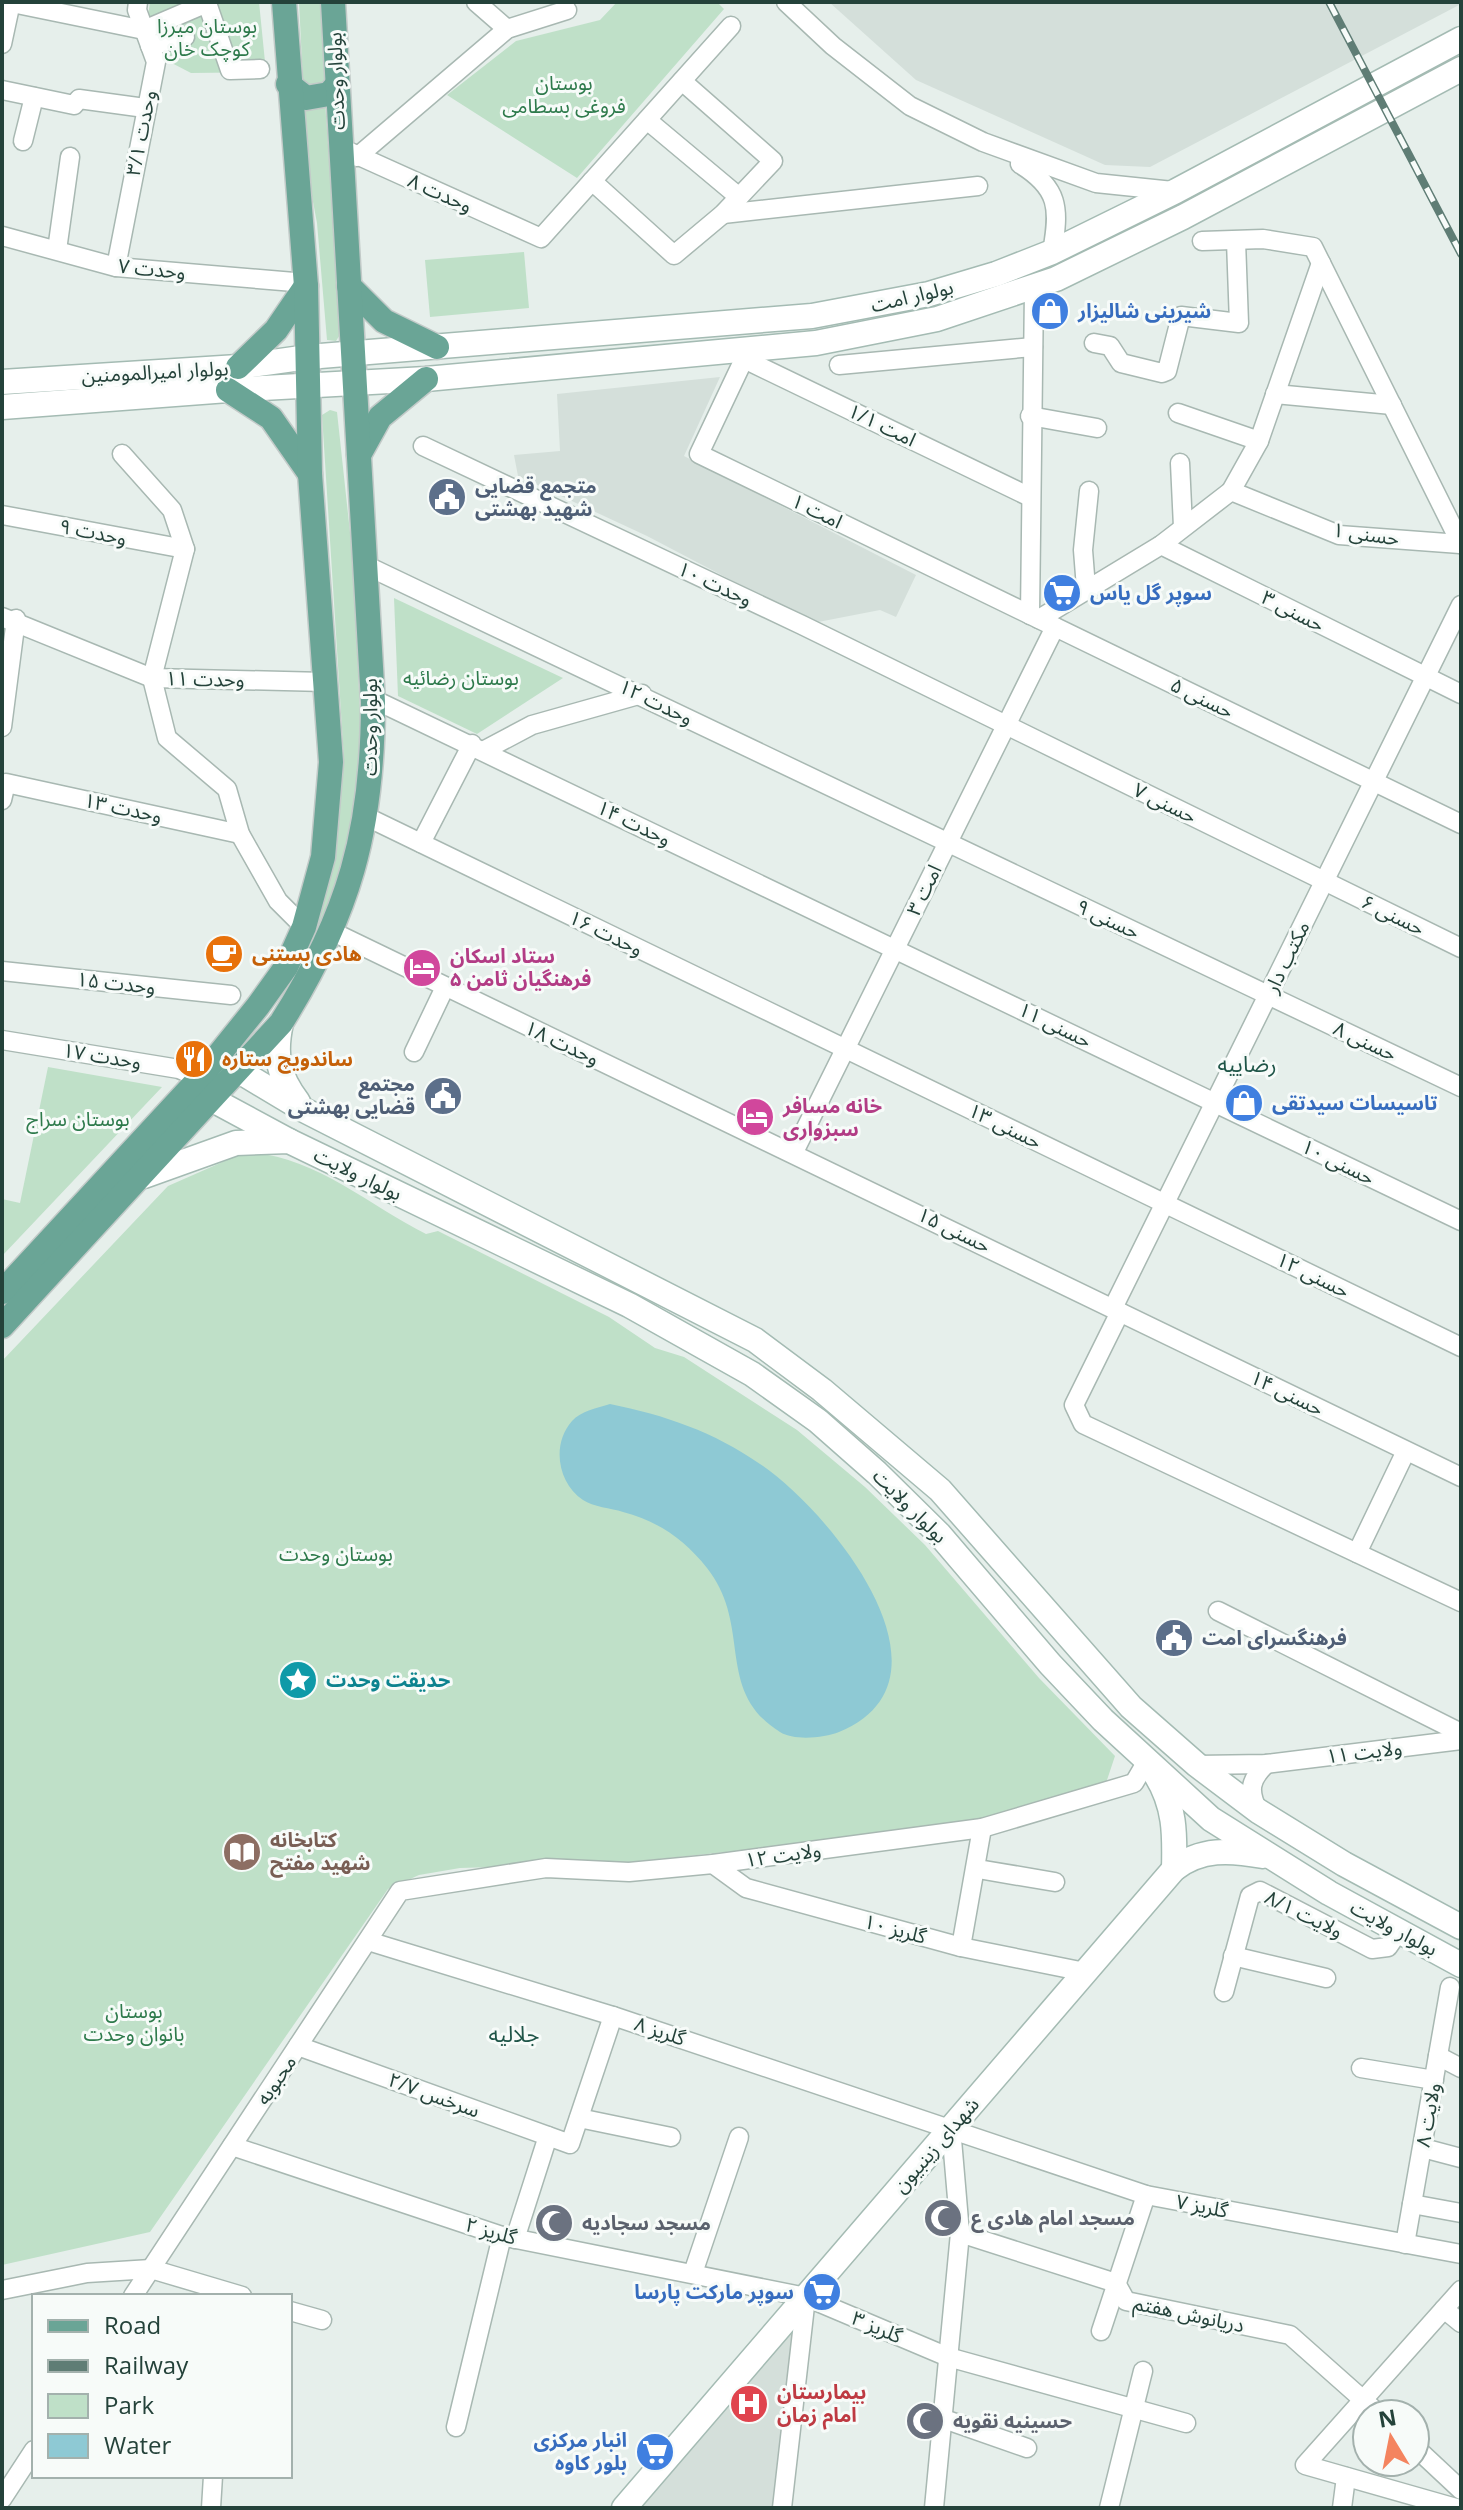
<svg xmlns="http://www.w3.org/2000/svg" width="1463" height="2510" viewBox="0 0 1463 2510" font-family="'Open Sans','Noto Sans Arabic',sans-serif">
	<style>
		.built { fill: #d4dfda }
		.green { fill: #bfe0c8 }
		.water { fill: #8ec9d4 }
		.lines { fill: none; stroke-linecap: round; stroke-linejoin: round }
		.street-casing { stroke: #a8b8b2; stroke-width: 21 }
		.secondary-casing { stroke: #a4bbb3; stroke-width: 27 }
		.primary-casing { stroke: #c2cac8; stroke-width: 27 }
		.street { stroke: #fff; stroke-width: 18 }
		.secondary { stroke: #fff; stroke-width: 24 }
		.primary { stroke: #6aa596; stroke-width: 24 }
		.rail-casing { stroke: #5f7d75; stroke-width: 8 }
		.rail { stroke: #f7fbf9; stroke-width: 5; stroke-dasharray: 15; stroke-linecap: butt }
		.labels { text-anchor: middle; stroke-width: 6; stroke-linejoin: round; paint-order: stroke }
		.park-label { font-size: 20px; fill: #2d7a4b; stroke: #f7fbf9 }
		.street-label { font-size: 20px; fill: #24423a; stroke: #f7fbf9 }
		.shop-label { font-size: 20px; font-weight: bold; fill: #366cbe; stroke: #f7fbf9; text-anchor: start }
		.service-label { font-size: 20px; font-weight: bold; fill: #4e5e75; stroke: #f7fbf9; text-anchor: start }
		.food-label { font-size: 20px; font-weight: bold; fill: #c56008; stroke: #f7fbf9; text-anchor: start }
		.hotel-label { font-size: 20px; font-weight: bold; fill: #b23c85; stroke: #f7fbf9; text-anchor: start }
		.culture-label { font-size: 20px; font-weight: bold; fill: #0d838f; stroke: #f7fbf9; text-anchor: start }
		.education-label { font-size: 20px; font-weight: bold; fill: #785e54; stroke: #f7fbf9; text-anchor: start }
		.worship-label { font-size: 20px; font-weight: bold; fill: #5b616d; stroke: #f7fbf9; text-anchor: start }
		.health-label { font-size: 20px; font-weight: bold; fill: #be3a42; stroke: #f7fbf9; text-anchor: start }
		.neighbourhood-label { font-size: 22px; fill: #1f5548; stroke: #f7fbf9 }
	</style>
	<rect width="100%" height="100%" fill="#e6efeb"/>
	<g class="built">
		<polygon points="829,2 1461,2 1461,4 1150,167 1105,165 916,80"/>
		<polygon points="720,377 684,456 916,575 896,617 880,610 813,623 647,536 518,476 514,455 560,451 557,394"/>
		<polygon points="799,2299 778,2508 621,2508"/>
	</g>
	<g class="green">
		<polygon points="150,2 259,2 266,72 191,73 164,59 148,16"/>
		<polygon points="299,2 322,2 326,82 313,90 303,82"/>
		<polygon points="617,2 717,2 724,9 577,178 447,95 516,41 600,20"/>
		<polygon points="325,102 341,333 336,341 327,340 317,223 305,159 302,104"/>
		<polygon points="524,252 529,308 430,317 425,260"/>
		<polygon points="330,410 337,412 353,560 362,759 346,863 313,942 309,938 335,860 344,759 322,415"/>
		<polygon points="394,598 563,678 477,734 398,696"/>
		<polygon points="48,1067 162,1087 2,1256 2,1199 20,1203"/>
		<path d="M 243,1153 C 310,1152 368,1205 426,1234 L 438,1231 L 609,1317 L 655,1348 L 684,1357 L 797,1430 L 865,1487 L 925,1545 L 1039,1678 L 1115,1756 L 1105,1786 L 944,1829 L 620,1863 L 460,1868 L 419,1875 L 388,1889 L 150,2232 L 2,2265 L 2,1361 L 168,1186 Z"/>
	</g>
	<path class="water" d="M 610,1404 C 665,1415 714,1432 760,1464 C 828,1509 968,1679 839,1732 C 824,1738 794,1741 780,1732 C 714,1691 753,1626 707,1568 C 685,1540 658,1521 623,1512 C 611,1508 593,1507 583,1500 C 558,1483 551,1445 572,1421 C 581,1411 597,1408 610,1404 Z"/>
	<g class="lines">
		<g class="street-casing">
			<g id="street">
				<polyline points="476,2 507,29"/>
				<polyline points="786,2 833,46 910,106 983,142 1096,183 1173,191"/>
				<polyline points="12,3 144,30 207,3 230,70 260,69"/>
				<polyline points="2,44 11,2"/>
				<polyline points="150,46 185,37"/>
				<polyline points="2,90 74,105 79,99 145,108"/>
				<polyline points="647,120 739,197"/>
				<polyline points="23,141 34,97"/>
				<polyline points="339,147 541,238 731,26"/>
				<polyline points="357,157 507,29 567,10"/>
				<path d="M 1020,164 C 1059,188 1060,208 1052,252"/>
				<polyline points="592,181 674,255 723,214 773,161 682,81"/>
				<polyline points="723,214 978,186"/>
				<polyline points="2,236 116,267 306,283"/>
				<polyline points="1202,241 1263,239 1313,247 1461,544"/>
				<polyline points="57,250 70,157"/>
				<polyline points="116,267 156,62 137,10 138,2"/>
				<polyline points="1094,343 1110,346 1121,363 1162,373 1167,371 1181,316 1239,323 1236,241"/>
				<polyline points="742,349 744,359 1030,497"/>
				<polyline points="744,359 699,454 1461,824"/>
				<polyline points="839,365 1033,347"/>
				<polyline points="1275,394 1392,405"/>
				<polyline points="1178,413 1259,441"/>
				<polyline points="1030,416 1097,428"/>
				<polyline points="423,446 802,625 1461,948"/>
				<polyline points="122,454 172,510 185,549 152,678 167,738 227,789 240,834 278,901 304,927"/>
				<polyline points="1180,463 1183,527"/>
				<polyline points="1231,491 1339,535 1460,544"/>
				<polyline points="2,515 185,549"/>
				<polyline points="1161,545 1461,694"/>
				<polyline points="363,564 1461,1087"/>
				<polyline points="1086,588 1083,550 1089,491"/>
				<polyline points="1030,615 1034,289"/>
				<polyline points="2,617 152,678 325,682"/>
				<polyline points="1039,619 1161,545 1231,491 1259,441 1321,263"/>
				<polyline points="373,699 1461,1221"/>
				<polyline points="2,727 16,619"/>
				<polyline points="483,751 532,725 642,694"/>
				<polyline points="2,800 6,783 240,834"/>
				<polyline points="367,817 1461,1347"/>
				<polyline points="421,843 472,744"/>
				<polyline points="331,931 1461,1477"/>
				<polyline points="2,971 231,995"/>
				<polyline points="2,1040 179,1069 200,1078"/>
				<polyline points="414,1052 445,987"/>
				<polyline points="794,1152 1055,627"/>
				<polyline points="1113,1308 1461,605"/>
				<polyline points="1120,1312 1074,1405 1083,1424 1461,1602"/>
				<polyline points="1357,1553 1406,1451"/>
				<polyline points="1218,1611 1461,1733"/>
				<polyline points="1197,1765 1266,1764 1461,1740"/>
				<path d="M 1258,1811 C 1248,1790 1250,1780 1266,1764"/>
				<polyline points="713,1864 746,1888 961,1947 1085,1972"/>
				<polyline points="978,1869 1055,1882"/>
				<polyline points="368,1941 613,2016 1146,2195 1461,2254"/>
				<polyline points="961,1947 982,1828"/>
				<polyline points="1233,1956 1326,1978"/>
				<polyline points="1224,1992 1250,1896 1260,1891 1372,1949 1388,1947 1399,1931"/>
				<polyline points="298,2046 570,2144 613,2016"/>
				<polyline points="1438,2056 1461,2068"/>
				<polyline points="1361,2068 1434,2080"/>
				<polyline points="579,2118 671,2137"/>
				<polyline points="232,2146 502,2236 806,2297 948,2357 1186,2423"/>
				<polyline points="1423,2148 1461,2158"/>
				<polyline points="1412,2204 1461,2213"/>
				<polyline points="960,2233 1116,2283 1126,2301 1290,2335 1379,2414"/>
				<polyline points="515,2239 548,2136"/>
				<polyline points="1405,2244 1450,1987"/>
				<polyline points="693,2273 739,2137"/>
				<polyline points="2,2290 87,2273 151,2269 242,2296"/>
				<polyline points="133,2296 400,1891 546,1868 629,1872 713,1864 982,1828 1134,1783 1147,1761"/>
				<polyline points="1444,2309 1461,2323"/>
				<polyline points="290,2311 322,2320"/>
				<polyline points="1101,2331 1146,2195"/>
				<polyline points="944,2419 1027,2448"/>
				<polyline points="456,2427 502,2236"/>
				<polyline points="1415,2447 1461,2490"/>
				<polyline points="2,2499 34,2450"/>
				<polyline points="211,2508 213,2476"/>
				<polyline points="782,2508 806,2297"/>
				<polyline points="934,2508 960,2233 951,2128"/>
				<polyline points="1109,2508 1143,2371"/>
				<polyline points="1342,2508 1346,2477"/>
				<polyline points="1456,2508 1305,2465 1461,2290"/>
			</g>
		</g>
		<g class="secondary-casing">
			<g id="secondary">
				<polyline points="2,382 238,367 308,357 812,316 929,294 996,274 1052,252 1176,191 1461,39"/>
				<polyline points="2,407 228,390 426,379 816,343 937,319 1056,279 1183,217 1461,69"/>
				<path d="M 281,1023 C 274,1055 278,1076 298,1102"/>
				<polyline points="289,1141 213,1100 200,1078 239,1071 304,1110 755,1340 822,1390 940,1490 1131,1707 1197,1765 1258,1811 1344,1864 1461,1927"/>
				<polyline points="144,1176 236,1143 289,1141 629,1305 752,1374 818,1421 877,1473 939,1534 1050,1664 1103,1720 1211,1819 1329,1893 1461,1965"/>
				<path d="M 1156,1775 C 1175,1806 1175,1833 1174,1869"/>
				<path d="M 624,2508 L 1174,1869 C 1201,1848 1230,1850 1263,1856"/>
			</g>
		</g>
		<g class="primary-casing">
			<g id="primary">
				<polyline points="288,84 306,98 329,94 337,85"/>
				<polyline points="349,286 384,321 437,347"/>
				<polyline points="238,367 276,330 306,286"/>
				<polyline points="228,390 271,418 310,474"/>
				<polyline points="359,455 380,417 426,379"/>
				<polyline points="2,1292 200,1078 258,1006 286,967 304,927 323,857 331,762 310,474 306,286 284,2"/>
				<path d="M 2,1326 L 281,1023 C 349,915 373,830 373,702 L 333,2"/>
			</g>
		</g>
		<use href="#street" class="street"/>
		<use href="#secondary" class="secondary"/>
		<use href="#primary" class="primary"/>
		<g class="rail-casing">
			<polyline id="rail" points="1329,2 1461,254"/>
		</g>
		<use href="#rail" class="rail"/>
	</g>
	<defs>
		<g id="shop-disc" transform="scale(2)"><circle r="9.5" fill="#3f7fe0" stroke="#f7fbf9"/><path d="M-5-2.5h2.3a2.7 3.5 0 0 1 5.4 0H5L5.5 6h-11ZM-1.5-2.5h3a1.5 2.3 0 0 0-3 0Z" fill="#fff"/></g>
		<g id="civic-disc" transform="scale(2)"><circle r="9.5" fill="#5c6f8a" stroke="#f7fbf9"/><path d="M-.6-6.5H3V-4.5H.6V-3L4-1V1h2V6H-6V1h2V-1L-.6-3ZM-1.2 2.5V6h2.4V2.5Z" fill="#fff"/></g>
		<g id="supermarket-disc" transform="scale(2)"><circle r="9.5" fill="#3f7fe0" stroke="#f7fbf9"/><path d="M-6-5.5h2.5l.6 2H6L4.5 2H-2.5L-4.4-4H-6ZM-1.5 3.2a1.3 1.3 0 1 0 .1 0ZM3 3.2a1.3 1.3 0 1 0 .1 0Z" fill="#fff"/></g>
		<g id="cafe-disc" transform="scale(2)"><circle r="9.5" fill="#e8710a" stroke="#f7fbf9"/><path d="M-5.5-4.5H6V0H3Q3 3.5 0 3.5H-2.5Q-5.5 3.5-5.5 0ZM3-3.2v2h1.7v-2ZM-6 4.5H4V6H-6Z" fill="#fff"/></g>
		<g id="hotel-disc" transform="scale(2)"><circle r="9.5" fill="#d1479c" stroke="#f7fbf9"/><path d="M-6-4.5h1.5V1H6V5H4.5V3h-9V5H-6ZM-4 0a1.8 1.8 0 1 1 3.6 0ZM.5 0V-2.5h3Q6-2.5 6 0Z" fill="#fff"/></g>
		<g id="restaurant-disc" transform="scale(2)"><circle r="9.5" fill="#e8710a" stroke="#f7fbf9"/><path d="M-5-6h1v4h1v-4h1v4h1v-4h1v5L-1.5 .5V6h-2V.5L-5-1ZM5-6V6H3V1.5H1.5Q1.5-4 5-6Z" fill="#fff"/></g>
		<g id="sight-disc" transform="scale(2)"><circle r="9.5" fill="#0f9aa8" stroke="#f7fbf9"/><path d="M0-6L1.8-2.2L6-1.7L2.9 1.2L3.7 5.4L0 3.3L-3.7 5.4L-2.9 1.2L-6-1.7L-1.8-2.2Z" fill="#fff"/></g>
		<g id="library-disc" transform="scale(2)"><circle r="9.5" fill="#8d6e63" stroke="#f7fbf9"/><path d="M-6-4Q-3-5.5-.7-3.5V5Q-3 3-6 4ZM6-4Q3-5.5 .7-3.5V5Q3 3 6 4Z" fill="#fff"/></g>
		<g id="mosque-disc" transform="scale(2)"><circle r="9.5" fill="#6b7280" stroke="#f7fbf9"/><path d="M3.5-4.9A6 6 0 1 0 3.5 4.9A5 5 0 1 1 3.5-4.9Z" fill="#fff"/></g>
		<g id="hospital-disc" transform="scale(2)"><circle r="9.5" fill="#e0444e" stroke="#f7fbf9"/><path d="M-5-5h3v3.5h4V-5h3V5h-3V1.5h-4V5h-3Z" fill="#fff"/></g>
	</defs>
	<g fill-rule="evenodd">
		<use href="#shop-disc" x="1050" y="311"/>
		<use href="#civic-disc" x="447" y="497"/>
		<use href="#supermarket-disc" x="1062" y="593"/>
		<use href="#cafe-disc" x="224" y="954"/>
		<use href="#hotel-disc" x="422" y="968"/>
		<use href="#restaurant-disc" x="194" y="1059"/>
		<use href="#civic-disc" x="443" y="1096"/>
		<use href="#shop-disc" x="1244" y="1103"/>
		<use href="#hotel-disc" x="755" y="1117"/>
		<use href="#civic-disc" x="1174" y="1638"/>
		<use href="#sight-disc" x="298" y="1680"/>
		<use href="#library-disc" x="242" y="1852"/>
		<use href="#mosque-disc" x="943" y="2218"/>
		<use href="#mosque-disc" x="554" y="2223"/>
		<use href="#supermarket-disc" x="822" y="2292"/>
		<use href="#hospital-disc" x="749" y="2404"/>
		<use href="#mosque-disc" x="925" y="2421"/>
		<use href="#supermarket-disc" x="655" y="2452"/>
	</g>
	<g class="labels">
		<g class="park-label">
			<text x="207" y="33">بوستان میرزا<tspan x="207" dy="23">کوچک خان</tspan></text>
			<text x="564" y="90">بوستان<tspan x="564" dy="23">فروغی بسطامی</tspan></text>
			<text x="461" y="685">بوستان رضائیه</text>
			<text x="78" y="1126">بوستان سراج</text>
			<text x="336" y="1561">بوستان وحدت</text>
			<text x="134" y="2018">بوستان<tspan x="134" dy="23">بانوان وحدت</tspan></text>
		</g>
		<g class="street-label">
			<text transform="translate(336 81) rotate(-92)" y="7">بولوار وحدت</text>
			<text transform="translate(141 133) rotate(-79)" y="7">وحدت ۳/۱</text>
			<text transform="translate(440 193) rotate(24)" y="7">وحدت ۸</text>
			<text transform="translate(152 269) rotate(6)" y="7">وحدت ۷</text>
			<text transform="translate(912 296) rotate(-13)" y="7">بولوار امت</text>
			<text transform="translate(155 372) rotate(-3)" y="7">بولوار امیرالمومنین</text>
			<text transform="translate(882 425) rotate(26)" y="7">امت ۱/۱</text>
			<text transform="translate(817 511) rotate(26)" y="7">امت ۱</text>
			<text transform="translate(93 532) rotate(11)" y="7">وحدت ۹</text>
			<text transform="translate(1366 534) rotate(8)" y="7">حسنی ۱</text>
			<text transform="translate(715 584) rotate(25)" y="7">وحدت ۱۰</text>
			<text transform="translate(1293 611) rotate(27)" y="7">حسنی ۳</text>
			<text transform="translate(205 679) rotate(1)" y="7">وحدت ۱۱</text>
			<text transform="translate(1202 698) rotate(26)" y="7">حسنی ۵</text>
			<text transform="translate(656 702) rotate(26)" y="7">وحدت ۱۲</text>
			<text transform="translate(370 727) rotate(-90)" y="7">بولوار وحدت</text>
			<text transform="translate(1165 803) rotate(26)" y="7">حسنی ۷</text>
			<text transform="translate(123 808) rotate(12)" y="7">وحدت ۱۳</text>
			<text transform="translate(634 823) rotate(26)" y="7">وحدت ۱۴</text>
			<text transform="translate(924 890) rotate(-64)" y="7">امت ۳</text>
			<text transform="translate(1393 915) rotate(26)" y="7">حسنی ۶</text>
			<text transform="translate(1108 919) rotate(25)" y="7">حسنی ۹</text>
			<text transform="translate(606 933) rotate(26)" y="7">وحدت ۱۶</text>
			<text transform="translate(1287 957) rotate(-64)" y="7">مکتب دار</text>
			<text transform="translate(116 983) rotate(6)" y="7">وحدت ۱۵</text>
			<text transform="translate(1055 1025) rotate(26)" y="7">حسنی ۱۱</text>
			<text transform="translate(1365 1041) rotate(25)" y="7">حسنی ۸</text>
			<text transform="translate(562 1043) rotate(25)" y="7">وحدت ۱۸</text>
			<text transform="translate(102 1056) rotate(9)" y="7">وحدت ۱۷</text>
			<text transform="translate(1005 1126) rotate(26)" y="7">حسنی ۱۳</text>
			<text transform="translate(1338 1162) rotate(26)" y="7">حسنی ۱۰</text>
			<text transform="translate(358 1174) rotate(26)" y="7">بولوار ولایت</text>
			<text transform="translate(954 1230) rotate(26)" y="7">حسنی ۱۵</text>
			<text transform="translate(1313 1275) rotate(26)" y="7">حسنی ۱۲</text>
			<text transform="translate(1287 1393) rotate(26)" y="7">حسنی ۱۴</text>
			<text transform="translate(910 1506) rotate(45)" y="7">بولوار ولایت</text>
			<text transform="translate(1364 1752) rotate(-7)" y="7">ولایت ۱۱</text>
			<text transform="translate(783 1855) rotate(-8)" y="7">ولایت ۱۲</text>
			<text transform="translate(1304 1914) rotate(26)" y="7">ولایت ۸/۱</text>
			<text transform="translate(1394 1928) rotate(28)" y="7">بولوار ولایت</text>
			<text transform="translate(895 1929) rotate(15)" y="7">گلریز ۱۰</text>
			<text transform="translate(660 2031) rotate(18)" y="7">گلریز ۸</text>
			<text transform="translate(276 2080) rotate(-56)" y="7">محبوبه</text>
			<text transform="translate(434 2095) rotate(20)" y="7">سرخس ۲/۷</text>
			<text transform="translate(1428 2115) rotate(-80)" y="7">ولایت ۸</text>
			<text transform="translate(936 2145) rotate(-49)" y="7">شهدای زینبیون</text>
			<text transform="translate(1202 2206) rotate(11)" y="7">گلریز ۷</text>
			<text transform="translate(491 2231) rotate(16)" y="7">گلریز ۲</text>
			<text transform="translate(1189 2314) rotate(12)" y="7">دریانوش هفتم</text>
			<text transform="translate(877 2327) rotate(23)" y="7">گلریز ۳</text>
		</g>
		<g class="shop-label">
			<text x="1078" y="318">شیرینی شالیزار</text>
			<text x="1090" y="600">سوپر گل یاس</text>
			<text x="1272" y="1110">تاسیسات سیدتقی</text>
			<text x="794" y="2299" text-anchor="end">سوپر مارکت پارسا</text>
			<text x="627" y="2447" text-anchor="end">انبار مرکزی<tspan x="627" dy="23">بلور کاوه</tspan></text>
		</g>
		<g class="service-label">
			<text x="475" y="493">متجمع قضایی<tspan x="475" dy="23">شهید بهشتی</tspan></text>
			<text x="415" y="1091" text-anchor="end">مجتمع<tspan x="415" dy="23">قضایی بهشتی</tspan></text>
			<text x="1202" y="1645">فرهنگسرای امت</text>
		</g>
		<g class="food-label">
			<text x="252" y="961">هادی بستنی</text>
			<text x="222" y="1066">ساندویچ ستاره</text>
		</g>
		<g class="hotel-label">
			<text x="450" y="963">ستاد اسکان<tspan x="450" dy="23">فرهنگیان ثامن ۵</tspan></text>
			<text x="783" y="1113">خانه مسافر<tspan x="783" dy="23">سبزواری</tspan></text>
		</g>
		<g class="culture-label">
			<text x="326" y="1687">حدیقت وحدت</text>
		</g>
		<g class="education-label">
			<text x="270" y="1847">کتابخانه<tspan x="270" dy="23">شهید مفتح</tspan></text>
		</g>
		<g class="worship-label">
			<text x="971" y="2225">مسجد امام هادی ع</text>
			<text x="582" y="2230">مسجد سجادیه</text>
			<text x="953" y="2428">حسینیه نقویه</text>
		</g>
		<g class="health-label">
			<text x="777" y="2399">بیمارستان<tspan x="777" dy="23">امام زمان</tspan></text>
		</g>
		<g class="neighbourhood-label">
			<text x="1247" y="1072">رضاییه</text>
			<text x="514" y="2042">جلالیه</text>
		</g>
	</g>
	<rect width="1463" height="2510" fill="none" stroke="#24423a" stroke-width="8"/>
	<rect x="32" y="2294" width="260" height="184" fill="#f7fbf9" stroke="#a3b1ad" stroke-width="2"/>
	<rect x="48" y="2320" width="40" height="12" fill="#6aa596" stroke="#a3b1ad" stroke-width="2"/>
	<text x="104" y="2334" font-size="24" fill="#24423a">Road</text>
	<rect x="48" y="2360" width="40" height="12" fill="#5f7d75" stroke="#a3b1ad" stroke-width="2"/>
	<text x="104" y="2374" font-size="24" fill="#24423a">Railway</text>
	<rect x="48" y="2394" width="40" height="24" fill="#bfe0c8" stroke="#a3b1ad" stroke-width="2"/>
	<text x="104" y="2414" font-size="24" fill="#24423a">Park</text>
	<rect x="48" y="2434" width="40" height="24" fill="#8ec9d4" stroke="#a3b1ad" stroke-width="2"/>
	<text x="104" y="2454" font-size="24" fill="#24423a">Water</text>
	<g transform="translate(1391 2438) rotate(350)"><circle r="38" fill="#f7fbf9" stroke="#a3b1ad" stroke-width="2"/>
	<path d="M0-6L14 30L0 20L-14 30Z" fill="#f4845f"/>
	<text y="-12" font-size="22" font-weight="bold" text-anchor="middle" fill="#24423a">N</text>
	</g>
</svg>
